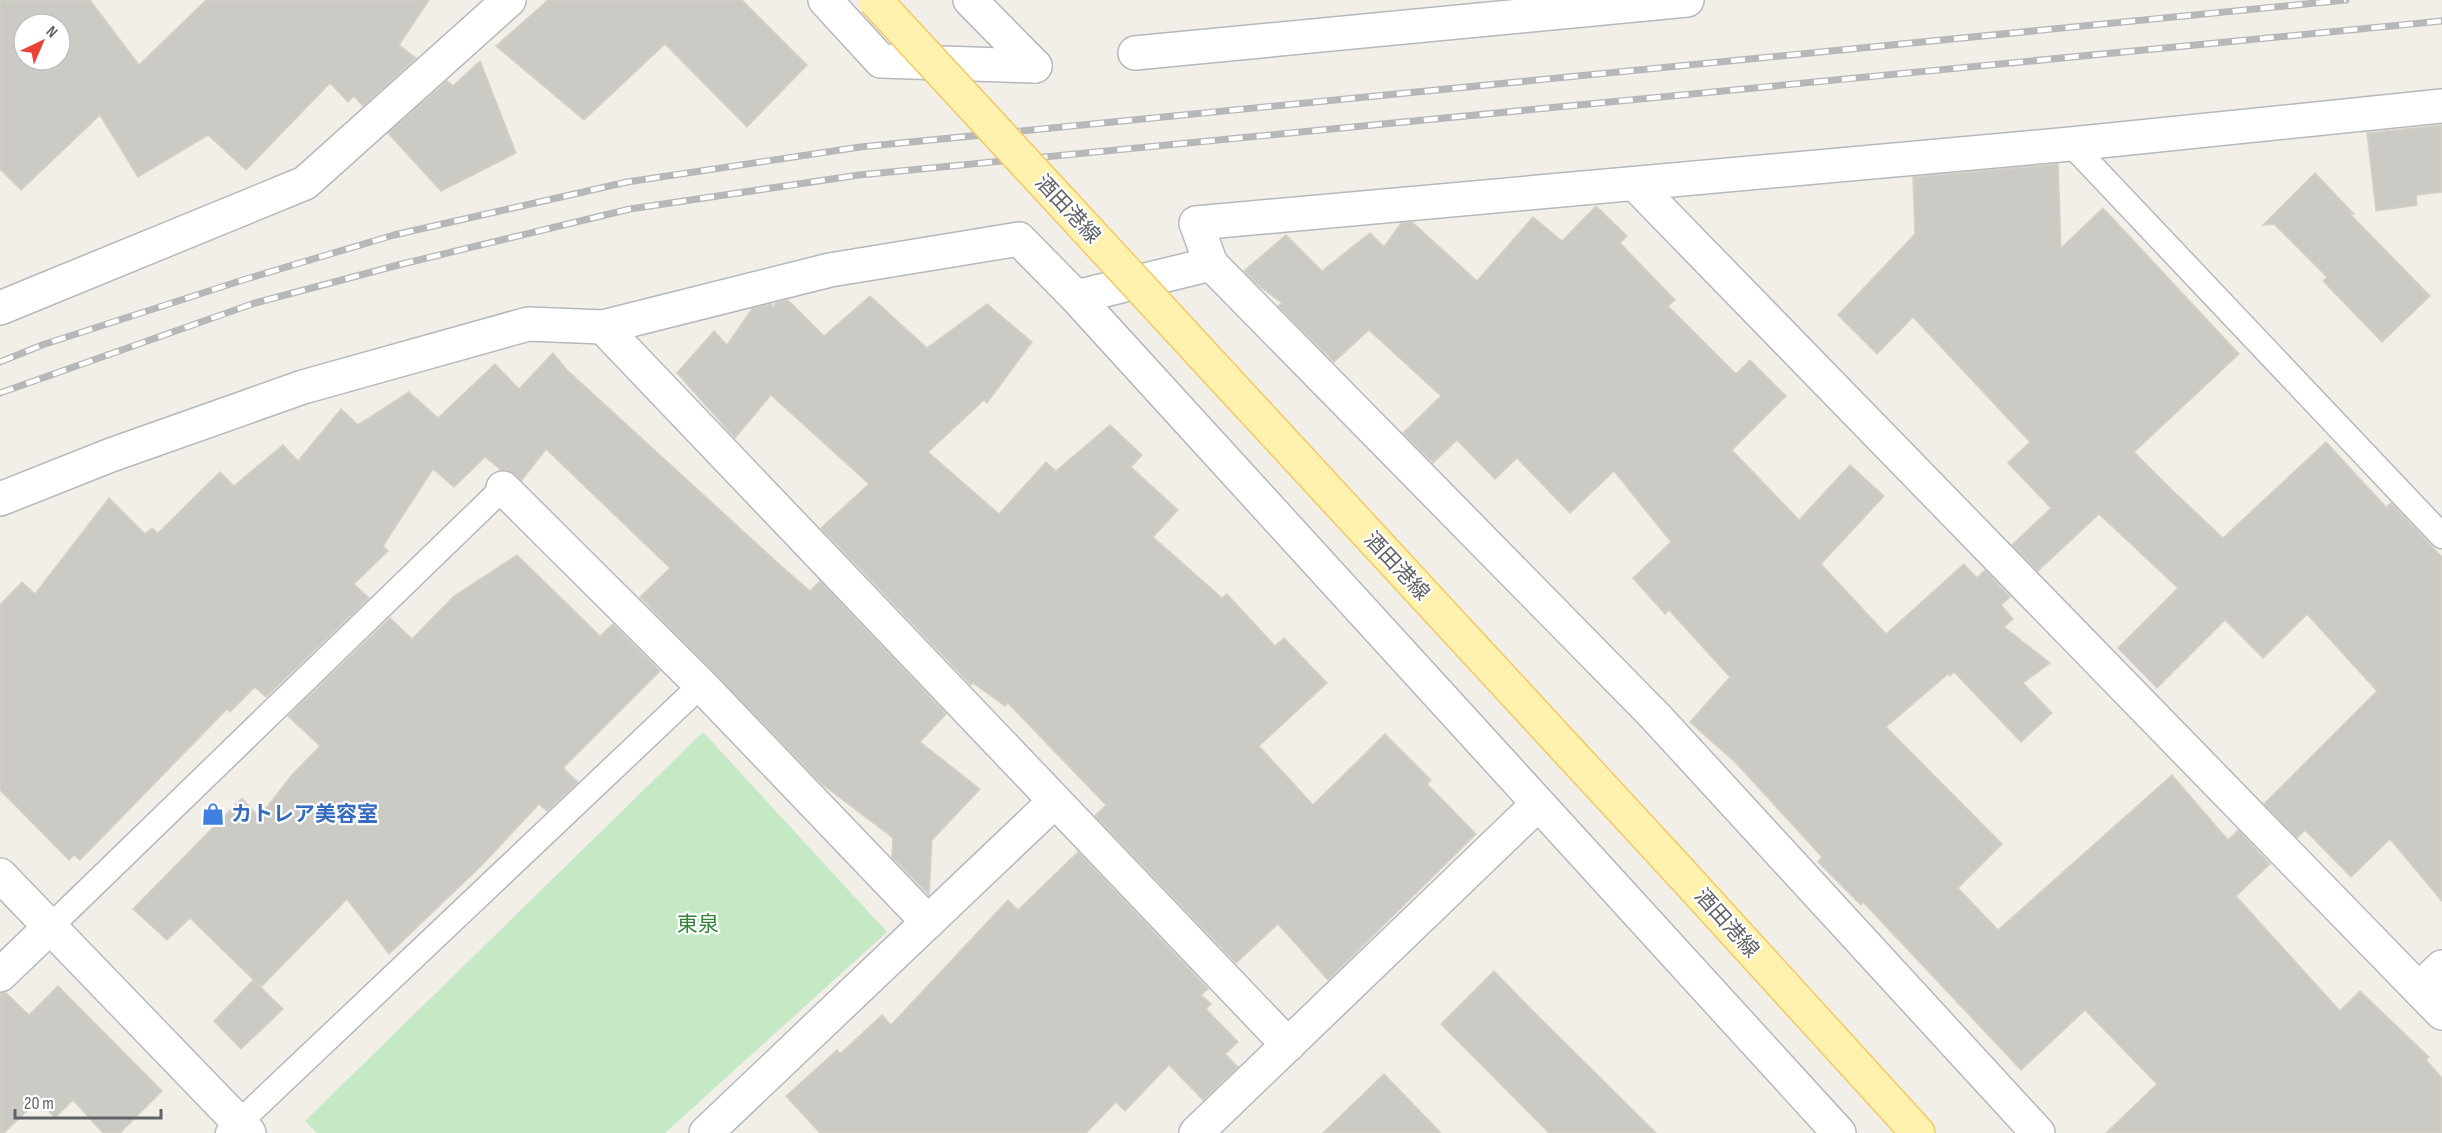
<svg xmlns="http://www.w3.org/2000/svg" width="2442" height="1133" viewBox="0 0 2442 1133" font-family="'Sofia Sans Condensed','Noto Sans JP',sans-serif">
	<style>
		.green { fill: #c5e8c5 }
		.building { fill: #cccac5; stroke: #d6d1c6; stroke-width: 1.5; fill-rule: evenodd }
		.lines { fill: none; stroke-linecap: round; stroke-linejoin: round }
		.lane-casing { stroke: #b5b8bc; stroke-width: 27 }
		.street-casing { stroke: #b5b8bc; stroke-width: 36 }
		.secondary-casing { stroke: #b6babf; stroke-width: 36 }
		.primary-casing { stroke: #f2c960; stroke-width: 36 }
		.lane { stroke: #fff; stroke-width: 24 }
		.street { stroke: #fff; stroke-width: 33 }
		.secondary { stroke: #fff; stroke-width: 33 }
		.primary { stroke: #fff2af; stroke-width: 33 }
		.rail-casing { stroke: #b6b7b8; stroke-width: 7 }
		.rail { stroke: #fff; stroke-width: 4.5; stroke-dasharray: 14; stroke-linecap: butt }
		.primary-bridge-casing { stroke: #f2c960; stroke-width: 36; stroke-linecap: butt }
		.primary-bridge { stroke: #fff2af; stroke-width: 33 }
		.labels { text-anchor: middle; stroke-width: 4.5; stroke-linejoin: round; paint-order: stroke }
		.street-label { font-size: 21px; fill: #5f6368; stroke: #fff }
		.shop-label { font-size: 21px; font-weight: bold; fill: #366cbe; stroke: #fff; text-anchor: start }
		.park-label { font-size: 21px; fill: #348238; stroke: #fff }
	</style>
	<rect width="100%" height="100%" fill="#f1efe8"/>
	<polygon class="green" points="703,732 887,932 665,1133 317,1133 305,1121"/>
	<g class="building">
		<path d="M 0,0 L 90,0 L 139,65 L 206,0 L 429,0 L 399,45 L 416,58 L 363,106 L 354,96 L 348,102 L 330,83 L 246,170 L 208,135 L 138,177 L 100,115 L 21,190 L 0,169 ZM 24,24 L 60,24 L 60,60 L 24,60 Z"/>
		<polygon points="548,0 742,0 807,65 747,127 665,44 584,120 496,46"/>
		<polygon points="480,61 516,153 441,191 388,133 447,81 453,86"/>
		<polygon points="2442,125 2442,192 2416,195 2417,205 2376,211 2367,133"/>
		<polygon points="2058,164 2061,248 2103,208 2239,354 2134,452 2173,491 2223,538 2326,442 2386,507 2391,503 2442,557 2442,901 2390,839 2351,877 2305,830 2297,838 2264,804 2377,691 2307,614 2263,658 2225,620 2157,688 2118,648 2178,588 2099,514 2038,571 2012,545 2051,508 2008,463 2030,442 1913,317 1877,354 1838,315 1915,234 1913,177"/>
		<polygon points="2315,173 2354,214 2350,214 2430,296 2382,342 2323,281 2327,277 2274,224 2263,225"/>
		<polygon points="1596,206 1627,236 1620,243 1675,300 1668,306 1736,374 1750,360 1786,396 1732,450 1799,520 1850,465 1884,496 1821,564 1886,634 1964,564 1977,578 1985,570 2010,597 2001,605 2013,619 2004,627 2050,663 2023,683 2052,713 2021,742 1954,672 1950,676 1948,674 1886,727 2002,844 1958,888 1998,930 2172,775 2228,840 2238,830 2270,864 2236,896 2340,1011 2360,991 2429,1057 2426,1060 2442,1078 2442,1133 2106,1133 2157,1084 2085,1010 2021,1070 1863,902 1861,905 1818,862 1822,857 1736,763 1690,722 1730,677 1669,610 1665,614 1633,578 1671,542 1614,471 1570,513 1517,458 1495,479 1457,440 1433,463 1403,433 1441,396 1369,330 1334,362 1278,306 1282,303 1258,285 1244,271 1286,235 1322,271 1370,233 1384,247 1401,223 1412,222 1477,281 1533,217 1562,241"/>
		<polygon points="870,296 927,348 987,304 1032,342 987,403 984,400 928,452 999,514 1046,462 1056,471 1110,425 1142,455 1131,467 1178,510 1153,537 1222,598 1227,594 1275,646 1284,638 1327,683 1259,746 1313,805 1385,734 1431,780 1427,784 1476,834 1328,980 1278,924 1236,963 1095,816 1106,805 1008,703 1005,706 973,683 971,685 821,528 869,484 771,395 735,438 677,373 714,331 727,345 752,309 771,304 773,307 776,303 788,300 824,336"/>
		<polygon points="553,353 567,370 780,565 810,591 820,581 946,714 920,742 980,789 932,840 929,895 892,857 893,838 822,784 640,597 670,568 546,449 522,480 508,470 501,470 485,457 454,487 433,469 383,546 388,551 354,584 369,598 266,697 255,687 230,712 227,709 80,860 74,855 69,860 0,790 0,605 22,582 35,594 109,498 145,534 152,528 158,533 220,472 234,486 283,445 298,461 341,409 358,425 409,392 438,418 495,364 519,389"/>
		<polygon points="517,555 600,636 613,624 660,671 563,768 578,782 547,811 539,804 482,865 389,954 347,899 261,987 190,918 167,940 133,909 242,798 259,817 291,776 320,746 288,716 390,618 412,639 454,596"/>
		<polygon points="1078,852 1208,989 1201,995 1211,1004 1206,1009 1238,1042 1225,1054 1238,1067 1203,1100 1169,1065 1125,1111 1116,1102 1086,1133 820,1133 786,1096 837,1050 840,1054 882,1015 891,1025 1008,900 1018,910"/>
		<polygon points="1494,971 1533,1011 1656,1133 1549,1133 1441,1024"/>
		<polygon points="253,980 283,1009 241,1049 214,1021"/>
		<polygon points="58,986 162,1091 120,1133 103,1133 73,1100 55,1118 38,1100 4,1133 0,1133 0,993 6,993 29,1015"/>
		<polygon points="1384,1074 1441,1133 1323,1133"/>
	</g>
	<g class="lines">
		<g class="lane-casing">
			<g id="lane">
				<polyline points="2071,144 2442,536"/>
				<polyline points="50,927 503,488"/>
				<polyline points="228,1133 701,685"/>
			</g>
		</g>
		<g class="street-casing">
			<g id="street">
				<polyline points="825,0 881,61 1035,66"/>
				<polyline points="970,0 1035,66"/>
				<polyline points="1135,53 1687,0"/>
				<polyline points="1636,185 2442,1013"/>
				<polyline points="1076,297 1211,264"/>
				<polyline points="0,308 305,183 509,0"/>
				<polyline points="603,327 1288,1045"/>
				<polyline points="503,488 701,685 928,922"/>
				<polyline points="0,499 111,455 303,387 528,324 603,327 830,270 1019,239 1076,297 1839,1133"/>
				<polyline points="0,975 50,927"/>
				<polyline points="2419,989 2442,967"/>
				<polyline points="706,1133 1055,801"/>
				<polyline points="1196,1133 1537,805"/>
				<polyline points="2038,1133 1655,716 1211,264 1196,223 2071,144 2442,106"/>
			</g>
		</g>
		<g class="secondary-casing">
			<polyline id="secondary" points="0,875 249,1133"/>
		</g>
		<g class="primary-casing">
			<polyline id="primary" points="1682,874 1918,1133"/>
		</g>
		<use href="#lane" class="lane"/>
		<use href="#street" class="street"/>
		<use href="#secondary" class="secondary"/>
		<use href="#primary" class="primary"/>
		<g class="rail-casing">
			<g id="rail">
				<polyline points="0,362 42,345 246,279 394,235 627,182 860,147 2346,0"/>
				<polyline points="0,393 255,303 402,264 630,209 859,175 2442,21"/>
			</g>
		</g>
		<use href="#rail" class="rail"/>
		<g class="primary-bridge-casing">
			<polyline id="primary-bridge" points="875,0 1682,874"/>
		</g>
		<use href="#primary-bridge" class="primary-bridge"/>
	</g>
	<defs>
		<g id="shop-bare" transform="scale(1.8)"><path d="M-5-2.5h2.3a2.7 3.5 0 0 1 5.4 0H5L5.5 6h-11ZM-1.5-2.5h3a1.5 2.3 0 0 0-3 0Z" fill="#3f7fe0" stroke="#fff" stroke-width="2.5" paint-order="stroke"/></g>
	</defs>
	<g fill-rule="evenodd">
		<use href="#shop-bare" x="213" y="814"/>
	</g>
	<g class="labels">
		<g class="street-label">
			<text transform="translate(1068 209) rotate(47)" y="7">酒田港線</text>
			<text transform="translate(1397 566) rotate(47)" y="7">酒田港線</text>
			<text transform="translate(1727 923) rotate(48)" y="7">酒田港線</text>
		</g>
		<g class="shop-label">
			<text x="231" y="821">カトレア美容室</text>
		</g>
		<g class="park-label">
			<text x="698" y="931">東泉</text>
		</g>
	</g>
	<g transform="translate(42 42) rotate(44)"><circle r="28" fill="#ffffff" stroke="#bfc1c3" stroke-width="1.5"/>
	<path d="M0-4.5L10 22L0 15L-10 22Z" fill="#ea4335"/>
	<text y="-9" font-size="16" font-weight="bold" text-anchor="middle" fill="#5f6368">N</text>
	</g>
	<path d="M15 1109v9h146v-9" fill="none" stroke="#5f6368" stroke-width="3"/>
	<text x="24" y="1109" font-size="18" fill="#5f6368" stroke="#ffffff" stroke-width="4.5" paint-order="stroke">20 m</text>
</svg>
